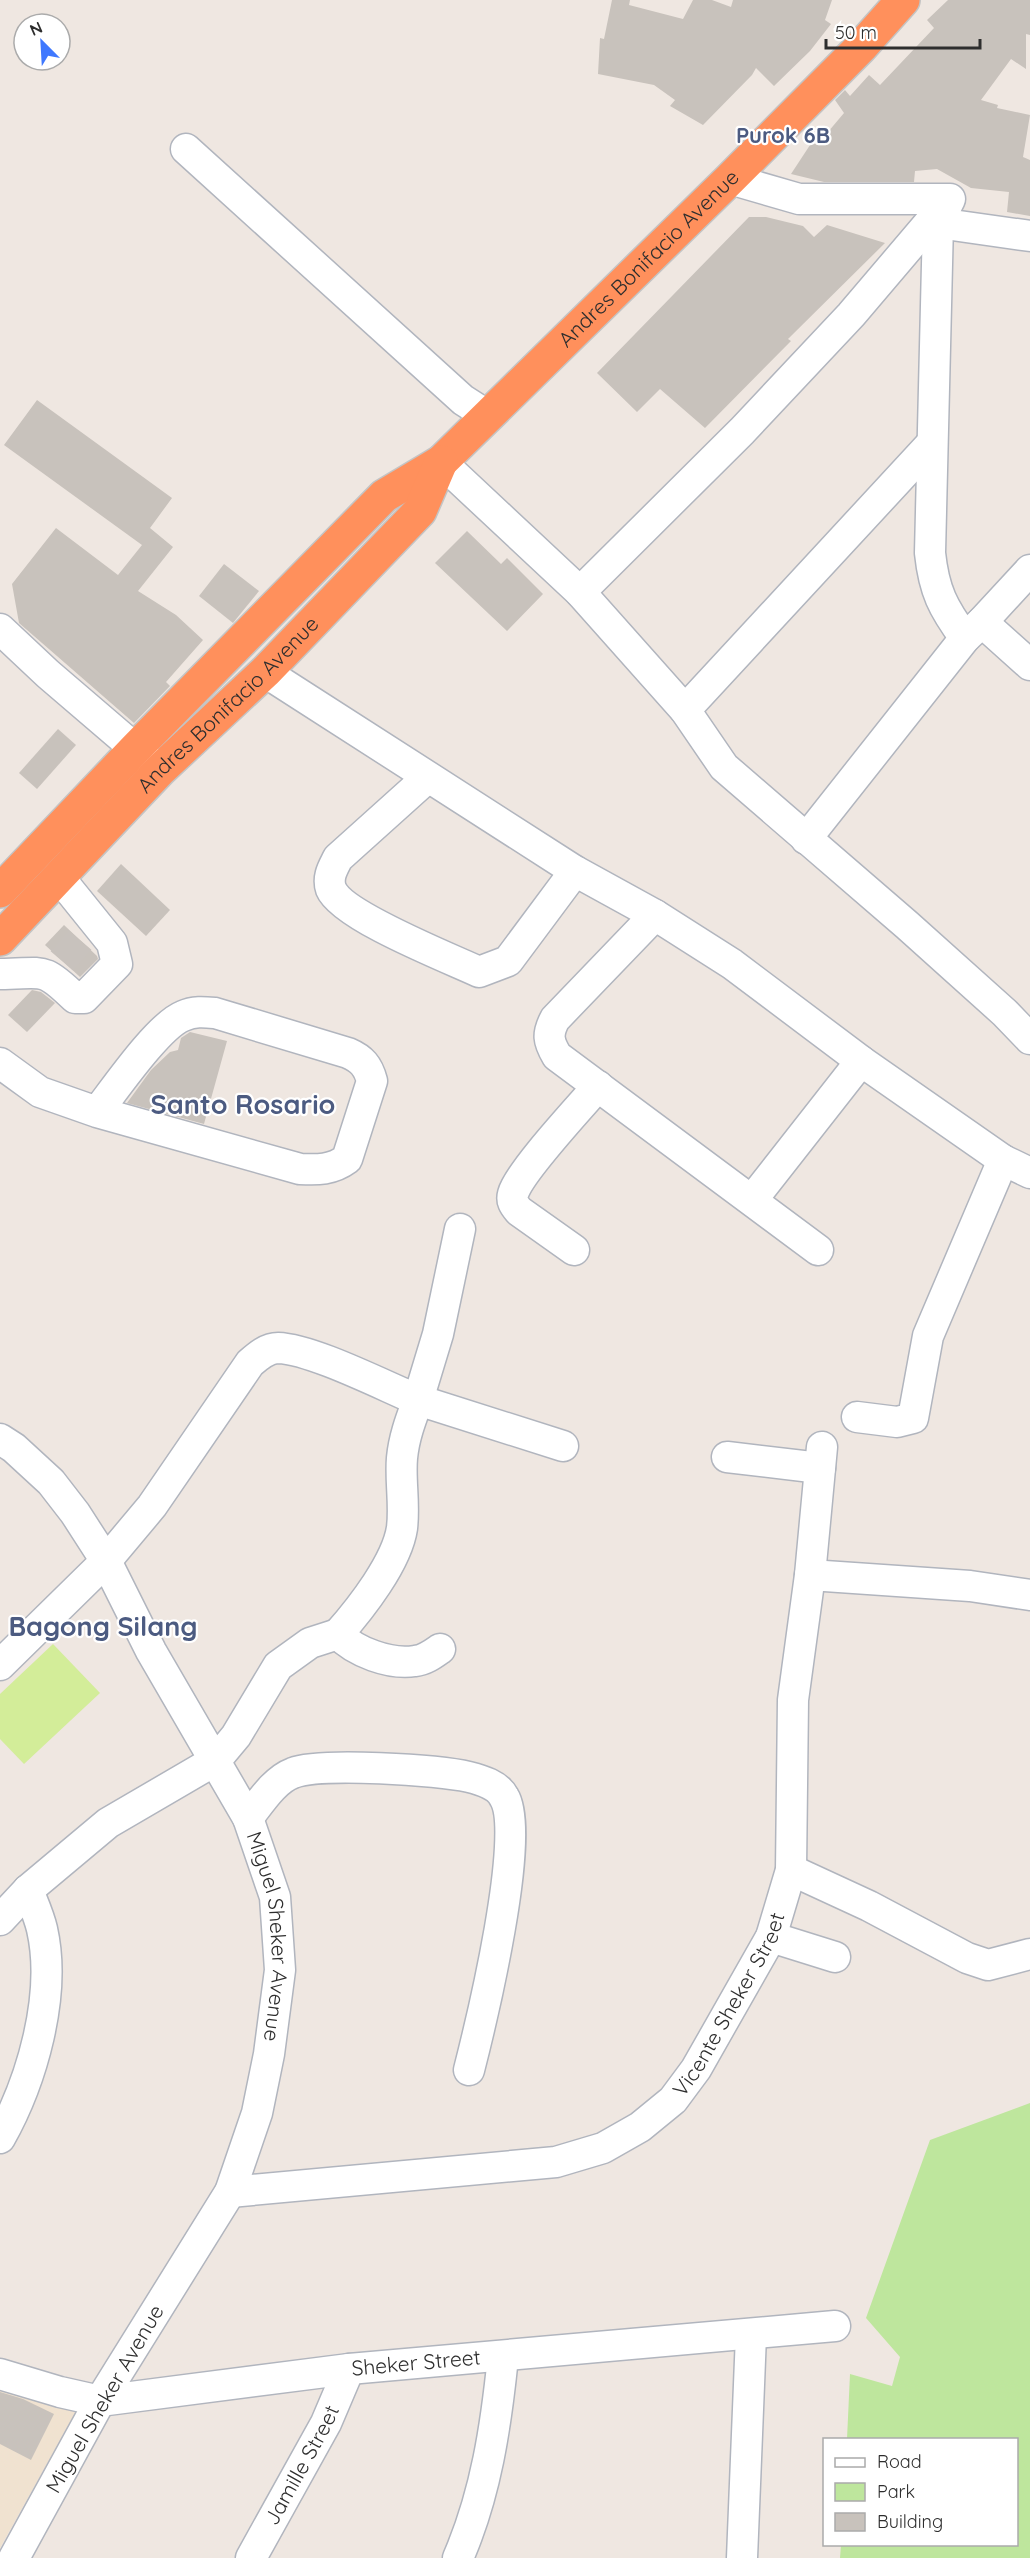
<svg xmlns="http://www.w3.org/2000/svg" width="1030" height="2558" viewBox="0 0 1030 2558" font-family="Quicksand,sans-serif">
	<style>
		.education { fill: #f0e2d0 }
		.green { fill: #bee69d }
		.pitch { fill: #d3ed99 }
		.building { fill: #c8c2bc }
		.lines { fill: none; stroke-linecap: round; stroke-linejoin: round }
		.minor-tunnel { stroke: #c8c2bd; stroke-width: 30; stroke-dasharray: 30 15; stroke-linecap: butt }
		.minor-casing { stroke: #b1b5be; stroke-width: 33 }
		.highway-casing { stroke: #c4c4c4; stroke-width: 36 }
		.minor { stroke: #fff; stroke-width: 30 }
		.highway { stroke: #ff905c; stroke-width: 33 }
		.labels { text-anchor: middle; stroke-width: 4.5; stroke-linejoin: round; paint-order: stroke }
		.street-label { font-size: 21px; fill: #2e2e2e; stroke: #fff }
		.neighbourhood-label { font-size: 22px; font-weight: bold; fill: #4c5b81; stroke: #fff }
		.district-label { font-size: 27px; font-weight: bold; fill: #4c5b81; stroke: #fff }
	</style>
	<rect width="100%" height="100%" fill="#efe7e1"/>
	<polygon class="education" points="0,2379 78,2408 0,2548"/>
	<polygon class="green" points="1030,2103 1030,2558 840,2558 841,2545 1016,2544 1016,2440 847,2439 850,2374 892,2386 900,2357 866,2318 930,2140"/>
	<polygon class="pitch" points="53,1644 100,1693 24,1764 0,1739 0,1694"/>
	<g class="building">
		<polygon points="612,0 630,0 629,5 683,19 693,0 712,0 731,7 733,0 832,0 825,20 831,24 810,51 774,86 756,68 752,75 703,125 670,106 675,100 654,85 598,74 600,38 604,39"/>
		<polygon points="948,0 1030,0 1030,35 1026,34 1026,69 1011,59 981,100 998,105 997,108 1030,115 1023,157 1030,160 1030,216 1007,212 1009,192 971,188 937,169 915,171 914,182 824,182 791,174 812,142 817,145 844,113 835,100 845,90 850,96 869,75 880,85 934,28 927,20"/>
		<polygon points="749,217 766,217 803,226 814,237 827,225 885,243 788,339 791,341 705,428 660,389 637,412 597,373"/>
		<polygon points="37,400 172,498 150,528 173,547 138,591 176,615 203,640 166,682 170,686 134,723 19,623 12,584 56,528 118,575 142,545 4,445"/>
		<polygon points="467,531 501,564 507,558 543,594 507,631 435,563"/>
		<polygon points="224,564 259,591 233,623 199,596"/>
		<polygon points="58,729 76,745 37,789 19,773"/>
		<polygon points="121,864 170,910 146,936 97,891"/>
		<polygon points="64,925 97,956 98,959 80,977 45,945"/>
		<polygon points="32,990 41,992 55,1003 27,1032 8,1015"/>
		<polygon points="190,1032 227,1041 204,1124 127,1103 151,1070 170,1052 178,1050 181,1038"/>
		<polygon points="0,2392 23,2399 54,2414 31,2460 0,2444"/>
	</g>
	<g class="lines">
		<polyline class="minor-tunnel" points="62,961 80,940"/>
		<g class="minor-casing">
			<g id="minor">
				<polyline points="186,149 463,400 488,416"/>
				<path d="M 730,179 L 799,199 L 950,199 L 938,223 L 930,553 C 934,591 943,608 965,638"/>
				<polyline points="938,223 1030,236"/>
				<polyline points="441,462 580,592 685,710 724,767 907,925 1005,1013 1030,1039"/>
				<polyline points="580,592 742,431 851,315 942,208"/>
				<polyline points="982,622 1030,570"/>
				<polyline points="0,629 48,674 153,764"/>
				<polyline points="265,672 575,871 655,915 732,964 861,1061 1003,1160 1030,1173"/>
				<polyline points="685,710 932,443"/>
				<path d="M 427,778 L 338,858 C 333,868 327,877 331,889 C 342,916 449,958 479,972 L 508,961 L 575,871"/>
				<polyline points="806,839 965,638 982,622 1030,665"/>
				<path d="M 655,915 L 555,1019 C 547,1034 548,1041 557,1056 L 818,1250"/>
				<path d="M 0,974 C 44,974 41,965 75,998 L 84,998 L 117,964 L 112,943 L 58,876"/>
				<path d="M 0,1063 L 40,1092 L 97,1112 L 300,1169 C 318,1170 332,1170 347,1159 L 372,1081 C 368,1066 362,1059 348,1053 L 215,1013 C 204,1012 194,1011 183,1016 C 158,1026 115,1089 97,1112"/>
				<polyline points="752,1200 861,1061"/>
				<path d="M 574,1250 L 519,1211 C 514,1205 511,1201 513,1194 C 519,1172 580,1107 598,1086"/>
				<polyline points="857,1417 897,1422 913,1418 928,1336 1003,1160"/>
				<path id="s1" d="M 0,1439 L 14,1448 L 51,1482 L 75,1513 L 106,1561 L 151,1651 L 248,1818 L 275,1897 L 280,1970 L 269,2054 L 257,2113 L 230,2192 L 100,2401 L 14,2558"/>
				<polyline points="727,1457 820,1468"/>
				<polyline points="810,1575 970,1586 1030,1595"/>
				<path d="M 338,1634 C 361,1608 397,1562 402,1528 C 405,1504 400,1481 402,1458 C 404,1437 411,1419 418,1400 L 563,1446"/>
				<path d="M 0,1665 L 106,1561 L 152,1506 L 250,1363 C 258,1356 267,1348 278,1348 C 312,1349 384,1386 418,1400 L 438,1334 L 460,1229"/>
				<path d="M 248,1818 C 260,1803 274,1780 293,1773 C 320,1762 439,1770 469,1777 C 481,1780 498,1785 504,1797 C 527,1834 481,2023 469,2070"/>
				<polyline points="791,1870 869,1906 967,1958 988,1965 1030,1954"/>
				<path d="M 0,1920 L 28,1890 L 108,1823 L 216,1760 L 236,1736 L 278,1666 L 310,1643 L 338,1634 C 355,1652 390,1665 415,1661 C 425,1660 433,1654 440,1649"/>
				<polyline points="771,1937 835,1957"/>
				<path d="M 0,2138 C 32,2081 57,1995 42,1929 C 39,1916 33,1903 28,1890"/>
				<path id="s2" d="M 230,2192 L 556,2162 L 603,2148 L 640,2127 L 673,2100 L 696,2069 L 771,1937 L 791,1870 L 793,1700 L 810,1575 L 822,1447"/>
				<path id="s3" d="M 0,2374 L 60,2392 L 100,2401 L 349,2369 L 835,2326"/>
				<path id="s4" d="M 251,2558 L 326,2423 L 349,2369"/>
				<path d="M 458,2558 C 486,2494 496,2426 503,2357"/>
				<polyline points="742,2558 751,2335"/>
			</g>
		</g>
		<g class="highway-casing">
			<g id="highway">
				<path id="s5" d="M 0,891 L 136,748 L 384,496 L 441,462 L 730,179 L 861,47 L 903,0"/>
				<path id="s6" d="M 0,939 L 160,770 L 265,672 L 420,511 L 441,462"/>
			</g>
		</g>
		<use href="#minor" class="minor"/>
		<use href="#highway" class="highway"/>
	</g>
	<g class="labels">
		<g class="street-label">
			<text dy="7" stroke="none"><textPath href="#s5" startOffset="908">Andres Bonifacio Avenue</textPath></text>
			<text dy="7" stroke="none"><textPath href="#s6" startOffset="327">Andres Bonifacio Avenue</textPath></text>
			<text dy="7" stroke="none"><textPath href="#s1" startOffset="579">Miguel Sheker Avenue</textPath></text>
			<text dy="7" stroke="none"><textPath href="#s2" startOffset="573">Vicente Sheker Street</textPath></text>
			<text dy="7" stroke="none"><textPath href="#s3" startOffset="422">Sheker Street</textPath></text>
			<text transform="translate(105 2399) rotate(-60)" y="7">Miguel Sheker Avenue</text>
			<text dy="7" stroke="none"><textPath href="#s4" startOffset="106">Jamille Street</textPath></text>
		</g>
		<g class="neighbourhood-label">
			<text x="783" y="143">Purok 6B</text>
		</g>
		<g class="district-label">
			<text x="243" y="1114">Santo Rosario</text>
			<text x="103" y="1636">Bagong Silang</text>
		</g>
	</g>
	<rect x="823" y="2438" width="195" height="108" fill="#ffffff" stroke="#ababab" stroke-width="1.5"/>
	<rect x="835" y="2458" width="30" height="9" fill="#ffffff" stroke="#ababab" stroke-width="1.5"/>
	<text x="877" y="2468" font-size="18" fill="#2e2e2e">Road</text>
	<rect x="835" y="2483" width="30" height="18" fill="#bee69d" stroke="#ababab" stroke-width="1.5"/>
	<text x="877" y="2498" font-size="18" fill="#2e2e2e">Park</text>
	<rect x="835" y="2513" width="30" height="18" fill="#c8c2bc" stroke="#ababab" stroke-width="1.5"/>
	<text x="877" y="2528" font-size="18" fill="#2e2e2e">Building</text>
	<g transform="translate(42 42) rotate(336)"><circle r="28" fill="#ffffff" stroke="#ababab" stroke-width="1.5"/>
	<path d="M0-4.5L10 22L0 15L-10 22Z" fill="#3f78fe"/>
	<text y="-9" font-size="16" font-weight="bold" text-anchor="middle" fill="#2e2e2e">N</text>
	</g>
	<path d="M826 39v9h154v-9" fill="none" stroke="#2e2e2e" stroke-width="3"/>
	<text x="835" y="39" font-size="18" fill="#2e2e2e" stroke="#ffffff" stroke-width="4.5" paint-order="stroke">50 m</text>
</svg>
